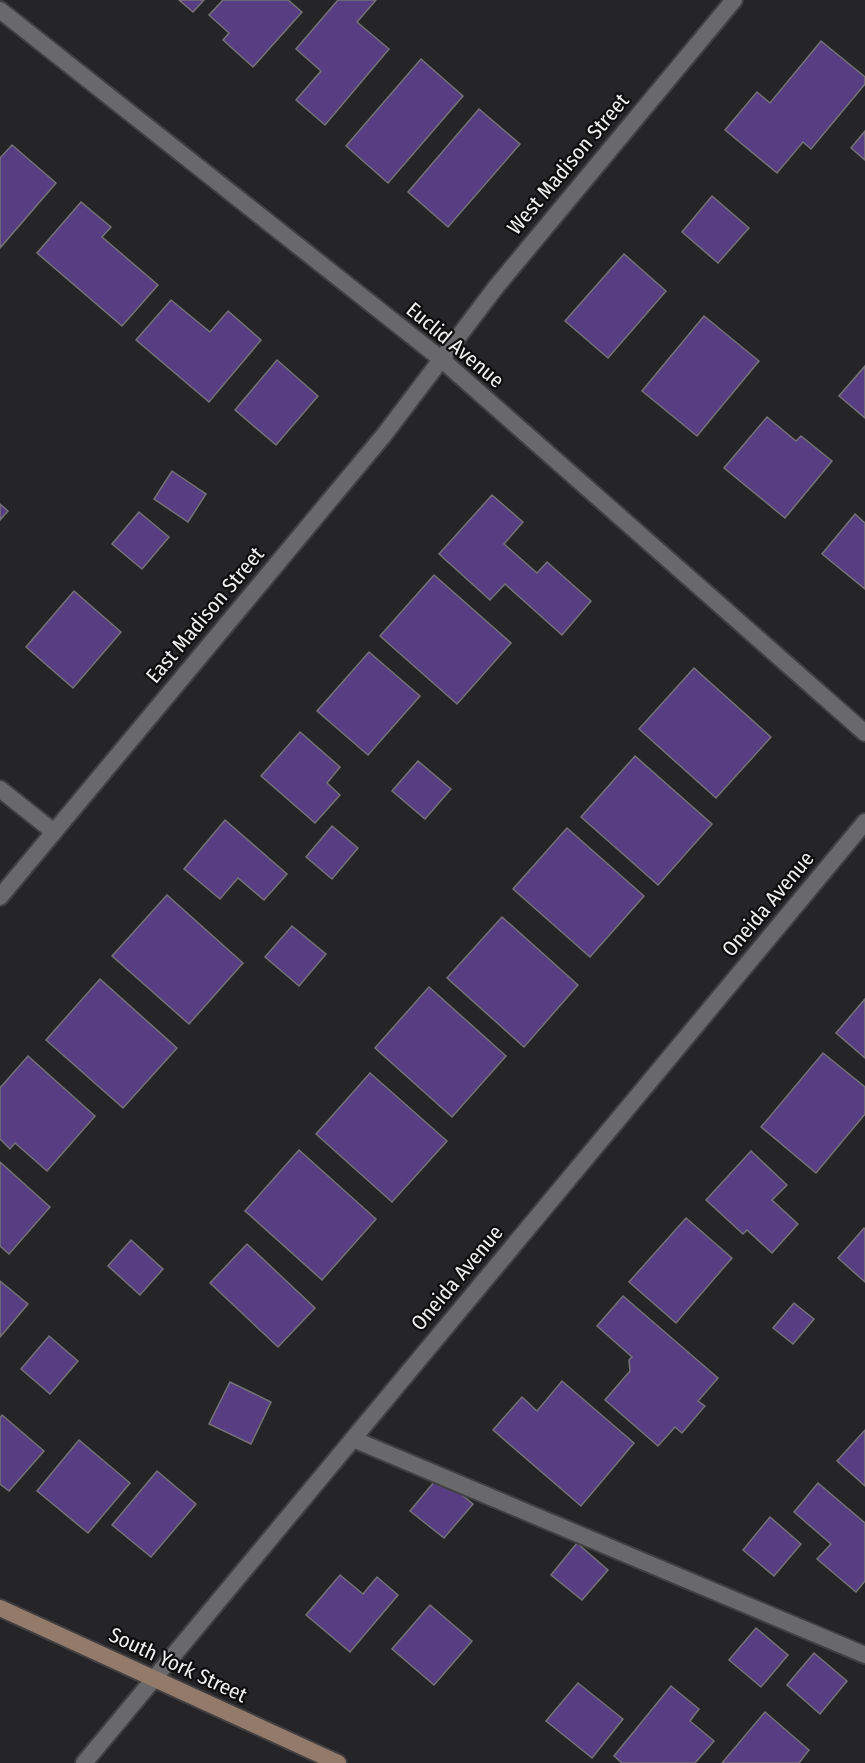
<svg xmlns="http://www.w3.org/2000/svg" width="865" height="1763" viewBox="0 0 865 1763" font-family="'Fira Sans Condensed',sans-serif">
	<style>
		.building { fill: #573d81; stroke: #747376; stroke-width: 1.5 }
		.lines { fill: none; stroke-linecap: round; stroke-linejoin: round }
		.service-casing { stroke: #403f41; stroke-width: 20 }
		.minor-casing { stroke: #403f41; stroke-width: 20 }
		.secondary-casing { stroke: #403f41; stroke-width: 20 }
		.service { stroke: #69686a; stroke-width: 16 }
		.minor { stroke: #69686a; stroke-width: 16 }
		.secondary { stroke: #947a6a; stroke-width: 16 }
		.labels { text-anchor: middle; stroke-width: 4.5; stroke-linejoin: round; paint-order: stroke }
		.street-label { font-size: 21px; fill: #f0f0f1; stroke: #0e0e0f }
	</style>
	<rect width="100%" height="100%" fill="#252426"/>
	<g class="building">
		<polygon points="179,0 204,0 193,12"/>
		<polygon points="223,0 288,0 302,12 253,67 223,40 229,33 209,15"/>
		<polygon points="338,0 376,0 357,22 389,49 325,125 296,100 321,71 296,49"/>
		<polygon points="821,41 865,77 865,84 811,149 803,142 777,173 725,130 757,92 770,103"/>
		<polygon points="421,59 463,96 388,183 346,146"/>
		<polygon points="479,109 520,144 448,227 408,192"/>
		<polygon points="865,131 865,160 851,148"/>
		<polygon points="12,145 56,183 0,248 0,158"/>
		<polygon points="712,196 749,228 718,263 682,232"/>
		<polygon points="81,202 111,227 102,237 158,285 122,326 37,253"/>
		<polygon points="624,254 666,291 608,358 565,321"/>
		<polygon points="171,300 210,332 228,311 261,340 209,402 136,340"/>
		<polygon points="704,316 759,361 697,436 642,391"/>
		<polygon points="277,360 318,396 276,445 235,410"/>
		<polygon points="865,366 865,418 839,396"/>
		<polygon points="767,417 796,441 801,436 832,461 785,518 724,468"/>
		<polygon points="172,471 206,494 188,522 154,499"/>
		<polygon points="492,495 523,522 504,544 537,573 547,562 591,601 562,635 505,584 490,600 439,554"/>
		<polygon points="0,504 8,511 0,520"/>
		<polygon points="139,512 169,537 142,569 112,544"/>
		<polygon points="855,514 865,523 865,589 822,554"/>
		<polygon points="434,575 511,643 457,704 380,636"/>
		<polygon points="74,591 121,632 73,688 26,647"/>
		<polygon points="369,652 420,696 368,755 317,711"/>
		<polygon points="694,668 771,737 716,798 639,729"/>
		<polygon points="300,732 340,767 327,783 340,795 315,823 261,776"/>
		<polygon points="635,756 712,824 658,885 581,817"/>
		<polygon points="418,761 451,789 425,819 392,791"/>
		<polygon points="225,820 287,874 264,900 238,878 220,899 184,869"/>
		<polygon points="332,826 358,848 332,879 306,857"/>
		<polygon points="567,828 644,896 590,957 513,889"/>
		<polygon points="167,895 243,963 189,1024 112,956"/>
		<polygon points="502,917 578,985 524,1047 447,978"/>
		<polygon points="292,926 326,954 299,986 265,957"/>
		<polygon points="100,979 177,1048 123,1108 46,1040"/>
		<polygon points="429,987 506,1056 452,1117 375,1048"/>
		<polygon points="865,999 865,1058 836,1033"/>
		<polygon points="823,1053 865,1087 865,1114 816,1173 761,1127"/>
		<polygon points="28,1056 95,1116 47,1171 15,1143 10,1149 0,1139 0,1088"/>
		<polygon points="370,1073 447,1141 392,1202 316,1134"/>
		<polygon points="299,1150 376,1219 322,1280 245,1211"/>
		<polygon points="751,1151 787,1185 772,1200 798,1224 772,1253 747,1230 743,1234 706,1200"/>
		<polygon points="0,1162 50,1207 9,1254 0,1246"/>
		<polygon points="686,1218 732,1258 676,1323 629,1282"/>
		<polygon points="864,1228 865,1229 865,1282 838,1258"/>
		<polygon points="131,1240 163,1269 140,1295 108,1266"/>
		<polygon points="247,1244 315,1308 278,1347 210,1283"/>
		<polygon points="0,1281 28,1304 0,1337"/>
		<polygon points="623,1296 718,1378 698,1401 705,1406 682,1433 675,1427 658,1446 605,1400 630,1371 629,1360 632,1357 597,1326"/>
		<polygon points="794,1303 814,1319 793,1344 773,1328"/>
		<polygon points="49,1336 78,1361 50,1394 21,1369"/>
		<polygon points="562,1381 634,1443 581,1506 493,1430 522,1397 537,1411"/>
		<polygon points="230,1382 271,1402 251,1444 209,1424"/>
		<polygon points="2,1415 44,1451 9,1491 0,1484 0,1418"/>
		<polygon points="865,1430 865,1486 837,1461"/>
		<polygon points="79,1440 130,1483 88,1533 37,1491"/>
		<polygon points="157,1471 196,1504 151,1557 112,1525"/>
		<polygon points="439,1476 473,1504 444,1538 410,1511"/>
		<polygon points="818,1483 865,1523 865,1581 856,1592 817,1559 831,1544 794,1512"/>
		<polygon points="770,1517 801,1544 774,1576 743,1550"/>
		<polygon points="577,1543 608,1570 582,1600 551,1575"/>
		<polygon points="340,1575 363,1594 377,1577 398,1595 350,1652 306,1615"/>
		<polygon points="430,1605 472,1641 434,1685 392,1649"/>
		<polygon points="756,1628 788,1655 761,1687 729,1660"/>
		<polygon points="814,1653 847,1681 820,1714 787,1685"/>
		<polygon points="578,1683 623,1719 592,1758 546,1721"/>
		<polygon points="671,1686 699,1709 690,1721 714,1741 695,1763 622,1763 614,1756"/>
		<polygon points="765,1712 809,1750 799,1763 722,1763"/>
	</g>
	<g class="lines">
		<g class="service-casing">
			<polyline id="service" points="353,1439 865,1655"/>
		</g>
		<g class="minor-casing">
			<g id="minor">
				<polyline points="0,10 441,359 865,733"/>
				<polyline points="0,789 54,832"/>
				<polyline points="0,897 384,435 496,287 734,0"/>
				<polyline points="84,1763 865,822"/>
			</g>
		</g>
		<g class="secondary-casing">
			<polyline id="secondary" points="0,1608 338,1763"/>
		</g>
		<use href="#service" class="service"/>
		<use href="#minor" class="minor"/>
		<use href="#secondary" class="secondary"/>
	</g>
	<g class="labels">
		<g class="street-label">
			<text transform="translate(568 164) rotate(-50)" y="7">West Madison Street</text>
			<text transform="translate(455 345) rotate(40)" y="7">Euclid Avenue</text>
			<text transform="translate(205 615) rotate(-50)" y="7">East Madison Street</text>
			<text transform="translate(768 904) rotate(-50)" y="7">Oneida Avenue</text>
			<text transform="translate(457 1278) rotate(-50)" y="7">Oneida Avenue</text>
			<text transform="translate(178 1665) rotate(25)" y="7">South York Street</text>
		</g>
	</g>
</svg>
